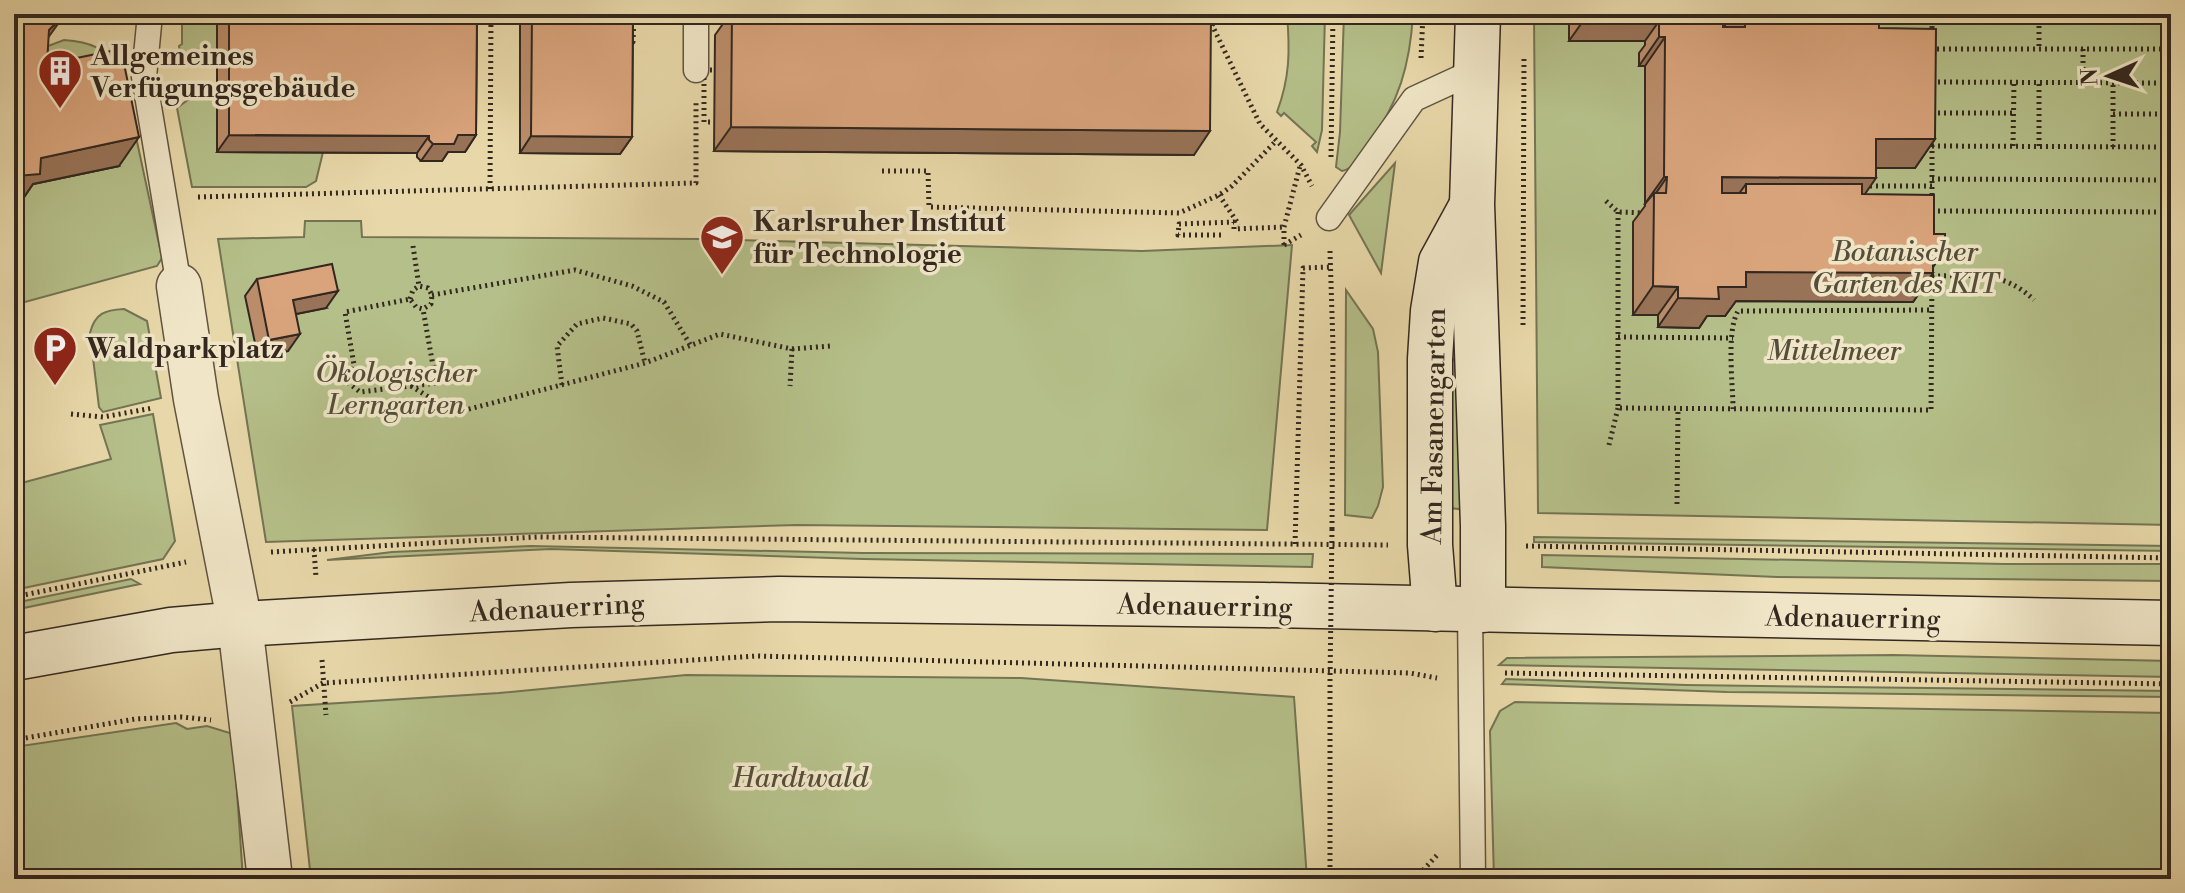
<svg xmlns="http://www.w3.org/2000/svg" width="2185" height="893" viewBox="0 0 2185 893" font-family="'Libre Bodoni',serif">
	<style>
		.green { fill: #b5bf89; stroke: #747454; stroke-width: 2 }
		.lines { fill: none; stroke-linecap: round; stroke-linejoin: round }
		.lane-casing { stroke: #605442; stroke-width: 27 }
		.street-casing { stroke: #605442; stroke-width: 47 }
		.secondary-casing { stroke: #332820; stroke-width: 47 }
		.path { stroke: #332820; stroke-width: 5; stroke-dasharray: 2 4; stroke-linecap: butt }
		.lane { stroke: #f0e6c7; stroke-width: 24 }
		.street { stroke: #f0e6c7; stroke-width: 44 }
		.secondary { stroke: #f0e6c7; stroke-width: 44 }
		.path-bridge { stroke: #332820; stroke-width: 5; stroke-dasharray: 2 4; stroke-linecap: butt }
		.wall { fill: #bb8d6b; stroke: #332820; stroke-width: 2 }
		.shaded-wall { fill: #987357; stroke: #332820; stroke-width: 2 }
		.building { fill: #d9a47c; stroke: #332820; stroke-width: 2 }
		.labels { text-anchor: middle; stroke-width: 7; stroke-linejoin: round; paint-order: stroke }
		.poi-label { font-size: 28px; font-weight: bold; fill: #332820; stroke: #f0e6c7; text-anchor: start }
		.park-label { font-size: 28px; font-style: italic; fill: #544e3a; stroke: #f0e6c7 }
		.street-label { font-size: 28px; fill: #332820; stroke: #f0e6c7 }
	</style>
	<rect width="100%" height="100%" fill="#e8d8a9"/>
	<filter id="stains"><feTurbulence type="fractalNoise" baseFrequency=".0025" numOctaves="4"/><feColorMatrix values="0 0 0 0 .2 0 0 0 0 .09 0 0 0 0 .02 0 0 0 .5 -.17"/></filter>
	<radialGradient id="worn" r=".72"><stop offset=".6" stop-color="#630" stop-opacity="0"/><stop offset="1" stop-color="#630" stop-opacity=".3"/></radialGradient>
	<g class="green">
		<polygon points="182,14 217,14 217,67 191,66 181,59 179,46 182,44"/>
		<path d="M 1287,14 L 1325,14 L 1322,130 L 1317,152 L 1312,146 L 1316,142 L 1284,113 L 1281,116 L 1277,112 C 1290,77 1290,51 1287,14 Z"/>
		<path d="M 1344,14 L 1413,14 C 1410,65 1399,103 1368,145 C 1361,156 1355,168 1342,171 L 1336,167 L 1340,132 Z"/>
		<polygon points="1534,14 2171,14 2171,525 1538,513"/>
		<path d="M 64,40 C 93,42 101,48 121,67 L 162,258 L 157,266 L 14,305 L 14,204 L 20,203 L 20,187 L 119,166 L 27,93 L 40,49 Z"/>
		<polygon points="218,98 323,152 316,181 306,187 192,187 177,108 189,99"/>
		<polygon points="1395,163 1381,273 1349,215"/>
		<polygon points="305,221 361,221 362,237 702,239 1142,251 1292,245 1267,530 797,525 266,542 218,239 304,237"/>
		<polygon points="1346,290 1373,329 1378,352 1383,487 1378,506 1372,518 1345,515"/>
		<path d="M 124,309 L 147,321 L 161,398 L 103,412 L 99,407 L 90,333 C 95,313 105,310 124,309 Z"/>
		<polygon points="1454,359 1461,359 1466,510 1451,508 1451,363"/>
		<polygon points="153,414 175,541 163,559 14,590 14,485 111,459 100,425"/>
		<polygon points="1534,537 2171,546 2171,551 1534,542"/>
		<polygon points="531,546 863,553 1313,554 1312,567 863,559 551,549 327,560 392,552"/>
		<polygon points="1542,555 2005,564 2171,564 2171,581 1777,577 1542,567"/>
		<polygon points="131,579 140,584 14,610 14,603"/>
		<polygon points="1894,655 2171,661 2171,677 1499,665 1507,658"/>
		<polygon points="686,675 1021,678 1294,697 1307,879 311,879 292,706 499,693"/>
		<polygon points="1506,679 1686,685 2171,691 2171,697 1727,692 1502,684"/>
		<polygon points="1515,702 2171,713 2171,879 1494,879 1490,731 1500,711"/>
		<polygon points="176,723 187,729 207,726 233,734 243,879 14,879 14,747"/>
	</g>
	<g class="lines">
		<g class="lane-casing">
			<g id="lane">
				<polyline points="150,14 144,77 179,286"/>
				<polyline points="696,70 696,14"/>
				<polyline points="1329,218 1414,99 1477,70"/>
				<polyline points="1470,610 1473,879"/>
			</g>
		</g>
		<g class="street-casing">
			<polyline id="street" points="179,286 196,399 240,624 270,879"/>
		</g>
		<g class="secondary-casing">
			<g id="secondary">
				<polyline points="1478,14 1472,204 1483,526 1483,610"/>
				<polyline points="1435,609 1430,545 1430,359 1433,311 1441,262 1471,207"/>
				<polyline points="14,658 171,630 240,624 571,605 779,599 1264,605 2171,623"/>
			</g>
		</g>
		<g class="path">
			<polyline points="1932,14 1932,33"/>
			<polyline points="2039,14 2039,48"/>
			<polyline points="1205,24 1212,25 1260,124 1301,165 1312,186"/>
			<polyline points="1212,25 1223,14"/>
			<polyline points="626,42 633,42 634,14"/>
			<polyline points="1931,49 2171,49"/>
			<polyline points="2083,49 2083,82"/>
			<polyline points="1421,58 1423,14"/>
			<rect x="704" y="70" width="31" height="52"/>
			<polyline points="1932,82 2171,83"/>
			<polyline points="1932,113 2014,113"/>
			<polyline points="2113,114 2171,114"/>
			<polyline points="1932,146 2171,147"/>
			<polyline points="2013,146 2014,82"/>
			<polyline points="2039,146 2039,82"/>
			<polyline points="2113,147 2113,83"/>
			<polyline points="1331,157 1333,14"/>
			<polyline points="882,171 928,171 929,207 1179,213 1219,195 1232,186 1277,140"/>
			<polyline points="1932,179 2171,180"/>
			<polyline points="1864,186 1932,186"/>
			<polyline points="490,189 491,14"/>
			<polyline points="1219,195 1239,225"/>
			<polyline points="198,197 696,183 696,103"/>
			<polyline points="1606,201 1618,212 1645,213"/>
			<polyline points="1932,201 1932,139"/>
			<polyline points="1932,211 2171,212"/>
			<polyline points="1618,212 1618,408 1931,410 1932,271"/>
			<polyline points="1221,235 1178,235 1179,224 1234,222 1234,229 1284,227"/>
			<polyline points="1284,245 1284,227 1300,166"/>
			<polyline points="1284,245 1301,235"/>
			<polyline points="413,246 419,286"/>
			<polyline points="1330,251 1333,346 1332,529"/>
			<path d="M 1932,276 C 1972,276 2003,270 2034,300"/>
			<polyline points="432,295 575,270 632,286 664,302 691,346"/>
			<polyline points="410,299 413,290 419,286 428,288 432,295 431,304 423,309 416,307 410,299 345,312 354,365 346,381 360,392 436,383 423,309"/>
			<polyline points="1523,325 1524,55"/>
			<polyline points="1618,337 1733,338"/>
			<polyline points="792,349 830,346"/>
			<polyline points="562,385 557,346 577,324 603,318 631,324 637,331 645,363"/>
			<polyline points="411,386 454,413 645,363 720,334 792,349 790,386"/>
			<path d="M 1733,409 C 1733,384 1726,332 1738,311 L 1932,310"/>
			<polyline points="71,414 103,417 153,408"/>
			<polyline points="1609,445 1618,408"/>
			<polyline points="1677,504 1678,409"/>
			<polyline points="1295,544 1303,268 1331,267"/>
			<polyline points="1526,546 2171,558"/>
			<polyline points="314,549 316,578"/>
			<polyline points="271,552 537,537 1388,545"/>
			<polyline points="14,597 186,562"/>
			<polyline points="322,660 326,715"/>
			<polyline points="1505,673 2171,684"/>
			<polyline points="290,702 323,683 757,656 1410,673 1437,678"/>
			<polyline points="14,740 135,719 182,717 211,720"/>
			<polyline points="1330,879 1330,681"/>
			<polyline points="1415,879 1439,853"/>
		</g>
		<use href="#lane" class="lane"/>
		<use href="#street" class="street"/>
		<use href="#secondary" class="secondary"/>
		<polyline class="path-bridge" points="1330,681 1332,529"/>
	</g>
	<g class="wall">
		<polygon points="14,14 48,38 47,64 119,166 33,184 20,203 14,204"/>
		<polygon points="217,14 477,14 476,135 465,152 448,152 442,161 421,161 417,157 417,153 217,152"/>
		<polygon points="520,14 633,14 632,137 620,154 520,153"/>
		<polygon points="730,14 1211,14 1194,155 714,151 715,35"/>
		<polygon points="1569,14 1725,14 1723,17 1723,27 1725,27 1725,14 1879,14 1879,28 1935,139 1915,168 1876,168 1865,194 1933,266 1933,273 1913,302 1736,301 1725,316 1707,316 1699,328 1658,327 1658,315 1633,315 1633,222 1645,206 1645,66 1639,66 1639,53 1645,45 1645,41 1569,41"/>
		<polygon points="257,279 326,308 296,314 288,351 258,357 245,296"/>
	</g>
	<g class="shaded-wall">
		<polygon points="1588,14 1664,14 1645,41 1569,41"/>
		<polygon points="63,17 42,46 49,30"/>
		<polygon points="1659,37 1665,37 1645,66 1639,66"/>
		<polygon points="731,127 1210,131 1194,155 714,151"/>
		<polygon points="229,135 429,136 417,153 217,152"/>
		<polygon points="458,135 476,135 465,152 448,152 442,161 421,161 433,144"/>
		<polygon points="531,136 632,137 620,154 520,153"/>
		<polygon points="139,137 119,166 33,184 20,203 14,204 14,181 17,176 41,158"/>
		<polygon points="1876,139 1935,139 1915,168 1856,168"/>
		<polygon points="1664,177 1667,177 1654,196 1654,193 1644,205"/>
		<polygon points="1722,177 1876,178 1856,207 1746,184 1730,206 1701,206"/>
		<polygon points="1933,250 1945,250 1929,273 1933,273 1913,302 1736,301 1725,316 1707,316 1699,328 1658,327 1678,298 1718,287 1746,272"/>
		<polygon points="1653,286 1678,287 1658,315 1633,315"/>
		<polygon points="338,291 326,308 281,317 293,300"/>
		<polygon points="300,334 288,351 258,357 269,340"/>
	</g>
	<g class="building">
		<polygon points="14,14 65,14 49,30 47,64 121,49 139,137 41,158 40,174 17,176 17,162 14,163 14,71 18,70 19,40 14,40"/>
		<polygon points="229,14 477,14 476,135 458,135 454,144 433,144 429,140 429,136 229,135"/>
		<polygon points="532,14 633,14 632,137 531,136"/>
		<polygon points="732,14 1211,14 1210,131 731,127"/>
		<polygon points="1665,14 1723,14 1723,27 1745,27 1745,14 1879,14 1879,28 1936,29 1935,139 1876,139 1876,178 1722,177 1722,193 1746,193 1746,184 1862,184 1862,194 1934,195 1934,234 1945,234 1945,250 1933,250 1933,273 1746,272 1746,287 1718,287 1719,299 1678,298 1678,287 1653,286 1654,193 1666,193 1667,177 1664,177 1665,37 1659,37 1659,24 1665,24"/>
		<polygon points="332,264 338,291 293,300 300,334 269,340 257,279"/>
	</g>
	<defs>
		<g id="building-pin" transform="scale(2.3)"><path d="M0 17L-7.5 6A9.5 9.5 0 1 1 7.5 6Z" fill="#8f2418" stroke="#f0e6c7"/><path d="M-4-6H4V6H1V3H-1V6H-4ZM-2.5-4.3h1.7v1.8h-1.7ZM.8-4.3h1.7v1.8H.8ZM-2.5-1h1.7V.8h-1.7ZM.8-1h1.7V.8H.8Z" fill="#fff"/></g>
		<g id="university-pin" transform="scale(2.3)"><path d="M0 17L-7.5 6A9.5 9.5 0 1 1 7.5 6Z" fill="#8f2418" stroke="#f0e6c7"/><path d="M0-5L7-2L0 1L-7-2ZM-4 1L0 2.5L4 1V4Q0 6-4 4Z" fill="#fff"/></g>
		<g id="parking-pin" transform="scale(2.3)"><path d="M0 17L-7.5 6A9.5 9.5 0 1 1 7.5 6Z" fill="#8f2418" stroke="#f0e6c7"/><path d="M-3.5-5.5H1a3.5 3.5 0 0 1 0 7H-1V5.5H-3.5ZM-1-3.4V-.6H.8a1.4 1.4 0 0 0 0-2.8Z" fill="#fff"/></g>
	</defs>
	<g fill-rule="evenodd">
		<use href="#building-pin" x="60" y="71"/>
		<use href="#university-pin" x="722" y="237"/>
		<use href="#parking-pin" x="55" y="348"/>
	</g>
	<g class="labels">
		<g class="poi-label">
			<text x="91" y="65">Allgemeines<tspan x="91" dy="32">Verfügungsgebäude</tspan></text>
			<text x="753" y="231">Karlsruher Institut<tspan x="753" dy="32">für Technologie</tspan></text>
			<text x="86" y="358">Waldparkplatz</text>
		</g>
		<g class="park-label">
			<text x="1905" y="261">Botanischer<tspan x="1905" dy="32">Garten des KIT</tspan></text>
			<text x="1834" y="360">Mittelmeer</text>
			<text x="396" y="382">Ökologischer<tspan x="396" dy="32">Lerngarten</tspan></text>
			<text x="800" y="787">Hardtwald</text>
		</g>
		<g class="street-label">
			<text transform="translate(1433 426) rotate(-89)" y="10">Am Fasanengarten</text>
			<text transform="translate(1205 605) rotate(1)" y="10">Adenauerring</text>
			<text transform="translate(557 607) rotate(-3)" y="10">Adenauerring</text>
			<text transform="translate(1853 617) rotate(1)" y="10">Adenauerring</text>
		</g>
	</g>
	<rect width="2185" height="893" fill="none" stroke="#e8d8a9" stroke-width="48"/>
	<rect x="16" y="16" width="2153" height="861" fill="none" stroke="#332820" stroke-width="4"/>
	<rect x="24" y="24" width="2137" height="845" fill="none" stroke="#332820" stroke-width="2"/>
	<g transform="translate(2109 76) rotate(267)" stroke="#f0e6c7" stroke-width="6" paint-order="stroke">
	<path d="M0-6L14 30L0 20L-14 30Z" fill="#332820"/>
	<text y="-12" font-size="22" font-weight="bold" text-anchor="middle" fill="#332820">N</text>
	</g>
	<rect width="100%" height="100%" filter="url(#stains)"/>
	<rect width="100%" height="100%" fill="url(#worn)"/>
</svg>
